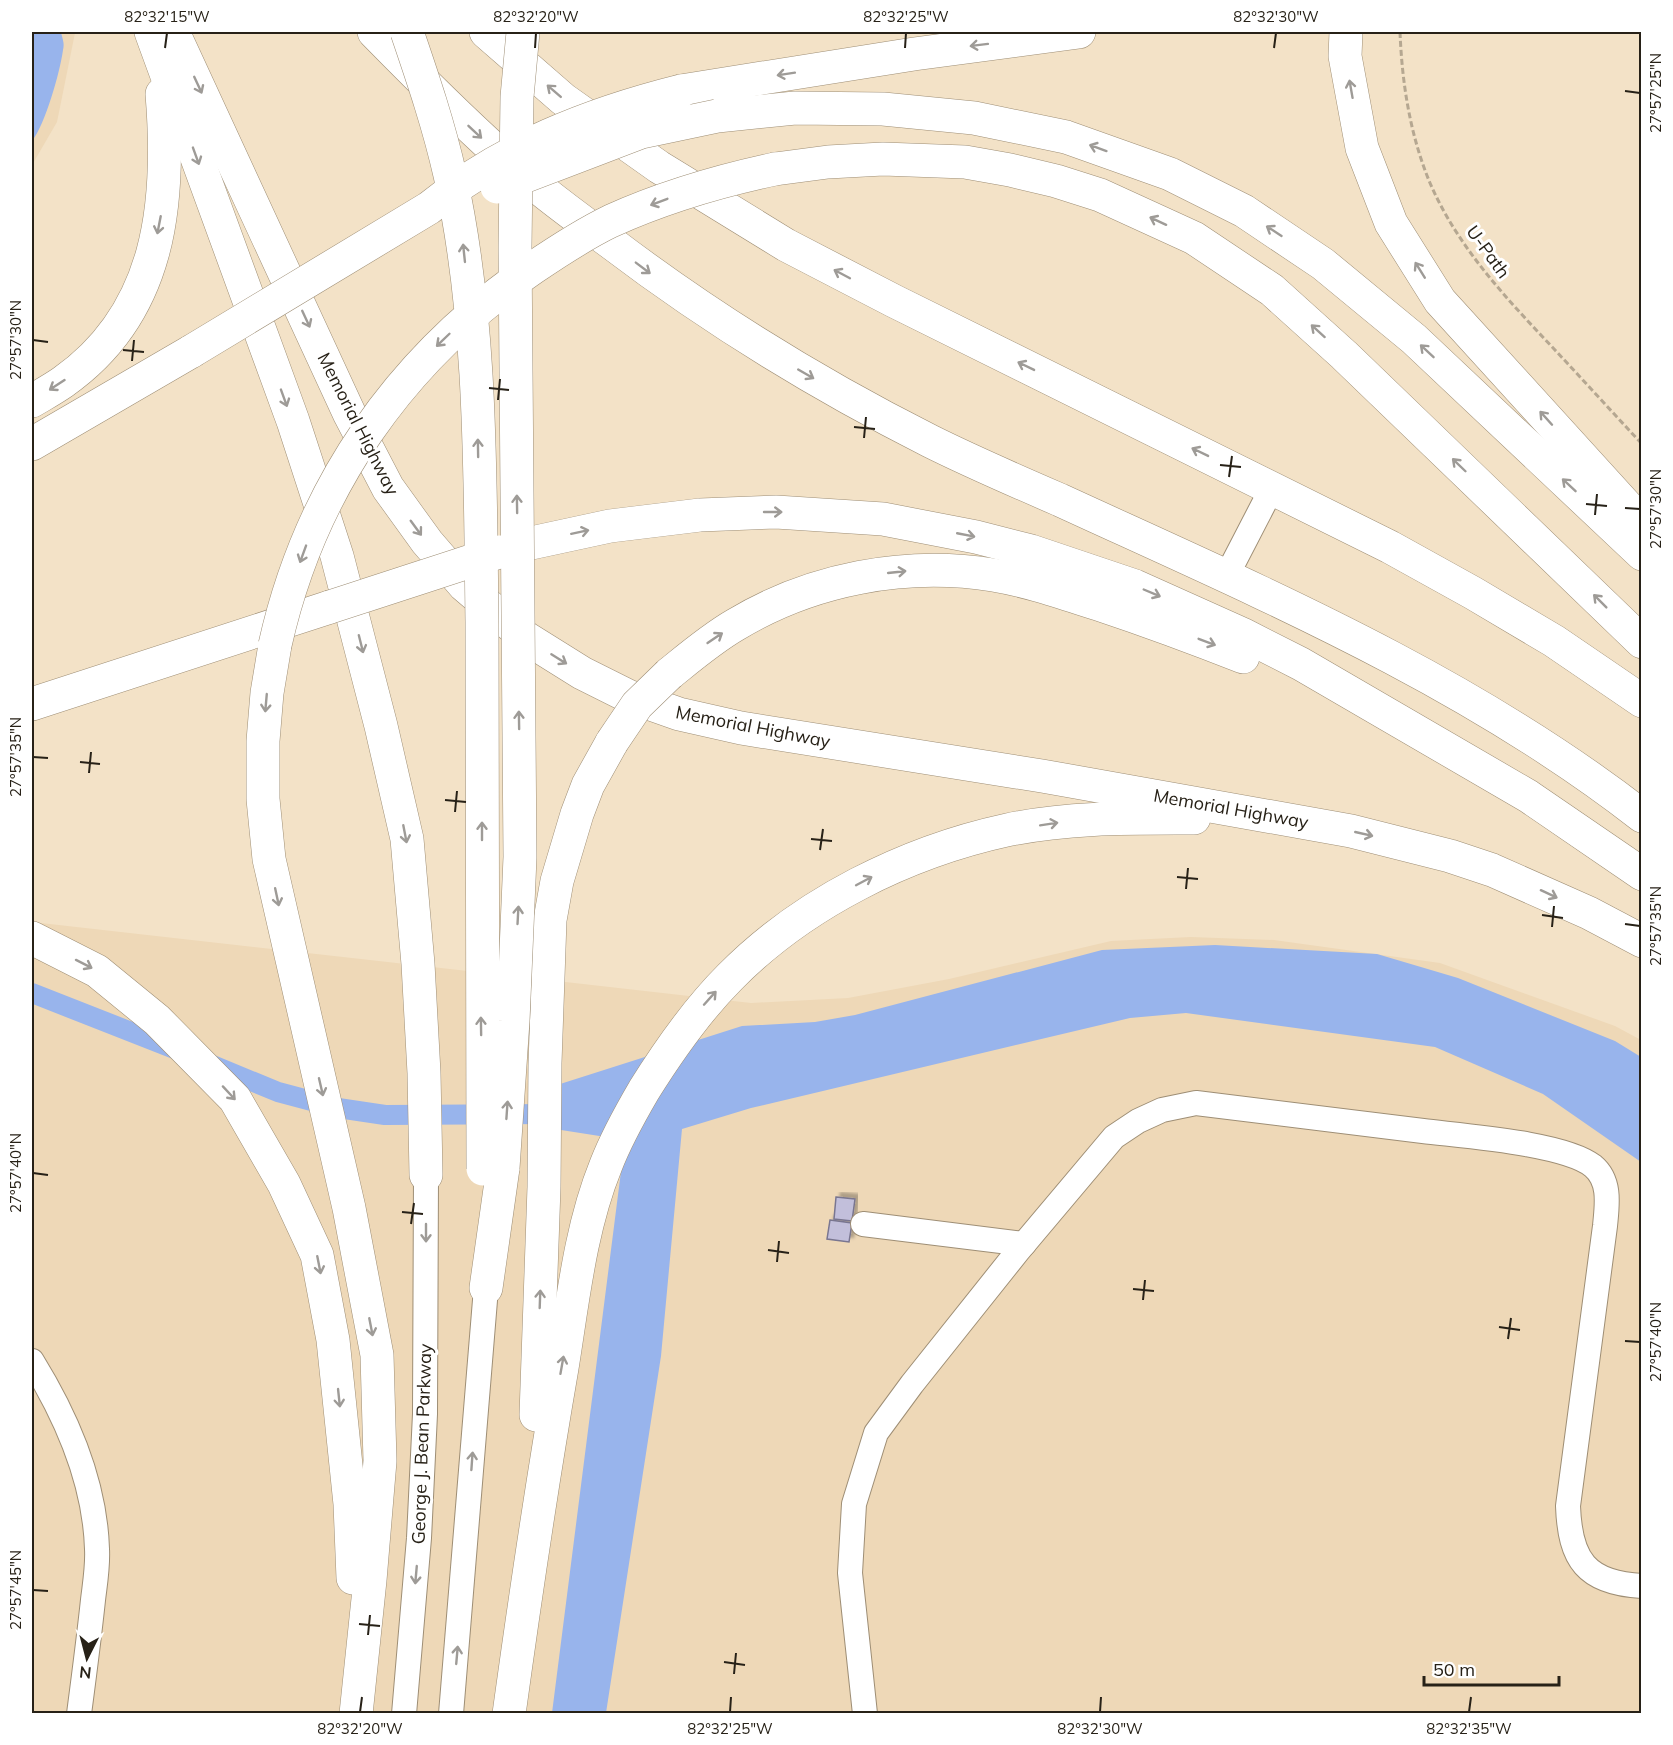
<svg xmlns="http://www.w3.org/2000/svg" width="1673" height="1745" viewBox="0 0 1673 1745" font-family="Mulish,sans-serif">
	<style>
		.built { fill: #eed8b7 }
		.water { fill: #98b4ec }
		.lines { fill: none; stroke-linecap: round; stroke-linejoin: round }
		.canal { stroke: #98b4ec; stroke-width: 20 }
		.building { fill: #c2bfdb; stroke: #797690; stroke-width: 1.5; filter: url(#shadow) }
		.minor-casing { stroke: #9e8e75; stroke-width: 26 }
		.highway-casing { stroke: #9e8e75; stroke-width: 34 }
		.path { stroke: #b5a791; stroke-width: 3; stroke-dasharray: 6 3; stroke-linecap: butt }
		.minor { stroke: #fff; stroke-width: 24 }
		.highway { stroke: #fff; stroke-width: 33 }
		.highway-bridge-casing { stroke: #9e8e75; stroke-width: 34; stroke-linecap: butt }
		.highway-bridge { stroke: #fff; stroke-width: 33 }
		.oneway { stroke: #9e9b97 }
		.ticks { fill: none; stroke: #272117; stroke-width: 2 }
		.labels { text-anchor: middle; stroke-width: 6; stroke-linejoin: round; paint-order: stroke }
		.street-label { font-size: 18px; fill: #272117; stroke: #fff }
		.neatline { fill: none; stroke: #272117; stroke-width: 2 }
		.ticks-label { font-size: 15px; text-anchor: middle; fill: #272117 }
	</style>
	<defs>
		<filter id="shadow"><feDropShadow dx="4.5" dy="-4.5" stdDeviation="1.5" flood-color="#0004"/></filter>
	</defs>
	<rect width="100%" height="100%" fill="#f3e2c7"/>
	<g class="built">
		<polygon points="32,32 75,33 57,122 32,165"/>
		<polygon points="32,922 751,1003 848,998 949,979 1111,941 1191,937 1274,940 1440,963 1615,1026 1641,1040 1641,1713 32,1714"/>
	</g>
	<g class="water">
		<path d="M 32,32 L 61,32 C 62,38 65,43 63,50 C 60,72 45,125 32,141 Z"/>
		<polygon points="1215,945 1377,954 1458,978 1615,1041 1641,1057 1641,1162 1543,1094 1435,1047 1186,1013 1130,1018 751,1108 682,1129 661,1356 606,1713 552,1713 625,1140 542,1127 557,1085 742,1026 815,1022 855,1015 1102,950"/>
	</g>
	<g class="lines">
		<g class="canal">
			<polyline points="32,993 177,1050"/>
			<polyline points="210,1064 278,1092 338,1108 385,1115 553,1114"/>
		</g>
	</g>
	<g class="building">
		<polygon points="836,1197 855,1199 852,1221 834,1219"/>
		<polygon points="830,1220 852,1223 849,1242 827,1239"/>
	</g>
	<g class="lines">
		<g class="minor-casing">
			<g id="minor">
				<polyline points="1226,577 1272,488"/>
				<polyline points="863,1224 1024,1244"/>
				<path d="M 32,1361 C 66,1416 95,1483 97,1549 C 98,1566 95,1583 93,1600 C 89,1638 84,1676 79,1714"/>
				<polyline points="404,1714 419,1538 425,1414 426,1175"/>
				<polyline points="451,1714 486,1288"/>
				<path d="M 865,1714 L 850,1573 L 854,1504 L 876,1433 L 912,1384 L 1018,1251 L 1114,1137 L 1138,1121 L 1162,1110 L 1196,1103 C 1272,1113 1348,1122 1423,1131 C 1463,1136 1564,1143 1593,1166 C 1611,1181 1607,1205 1605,1226 L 1568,1506 C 1570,1560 1586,1583 1642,1586"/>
			</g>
		</g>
		<g class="highway-casing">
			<g id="highway">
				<polyline points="151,32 293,421 337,556 381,726 407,839 418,964 424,1073 426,1175"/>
				<polyline points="173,32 350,415 388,488 427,542 464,585 526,638 582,673 628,696 679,714 741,728 1042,776 1351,831 1450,856 1492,870 1589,913 1642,941"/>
				<path d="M 374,32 C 420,79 466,125 515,168 C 545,195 578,218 610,242 C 710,318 817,384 930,441 C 972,462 1016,481 1060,500 C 1260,592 1466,679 1642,816"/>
				<polyline points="486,32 563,99 659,167 786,245 894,301 1390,547 1473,593 1554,641 1642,701"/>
				<polyline points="1346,32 1345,56 1362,148 1391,223 1440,301 1642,523"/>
				<polyline points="681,91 914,54 1079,32"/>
				<polyline points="717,116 795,108 883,109 974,118 1066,137 1170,174 1244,211 1323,264 1414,339 1642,554"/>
				<polyline points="775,169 828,162 883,159 965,162 1010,170 1056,181 1100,195 1194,238 1272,290 1344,355 1642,642"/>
				<path d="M 32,401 C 42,395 53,389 63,382 C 161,313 171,203 162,94"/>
				<polyline points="32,444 192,351"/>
				<polyline points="522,545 610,526 700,515 776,512 883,519 976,537 1031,551 1135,586 1242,634 1301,664 1528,796 1642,874"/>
				<polyline points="275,645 267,693 263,741 263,799 269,859 349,1208 377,1355 380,1461 370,1580 356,1714"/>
				<path d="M 669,674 C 690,657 711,639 735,625 C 811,579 905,561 993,575 C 1029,581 1063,593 1098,604 C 1146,620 1195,638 1243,657"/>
				<polyline points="32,704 330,607"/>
				<polyline points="32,938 97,971 157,1020 235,1099 284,1184 317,1255 333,1340 350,1504 353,1578"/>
				<polyline points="486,1288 503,1168"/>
				<polyline points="536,1415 544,1187 545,1063 550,920 557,881 577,814 588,785 612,742"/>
				<path d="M 509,1714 C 525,1598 542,1483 562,1368 C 573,1300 580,1229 606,1165 C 616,1139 630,1114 644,1090 C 669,1050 696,1011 730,977 C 803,903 906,852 1007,830 C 1068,817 1131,818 1194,818"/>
			</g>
		</g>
		<path class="path" d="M 1400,32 C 1402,83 1410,135 1430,183 C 1458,248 1507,299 1555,350 C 1584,381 1613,413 1642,444"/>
		<use href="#minor" class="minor"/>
		<use href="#highway" class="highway"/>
		<g class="highway-bridge-casing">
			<g id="highway-bridge">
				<path d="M 407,32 C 423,79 439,126 450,175 C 482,319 480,475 482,622 C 484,804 481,987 483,1169"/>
				<polyline points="497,187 641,132 717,116"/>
				<path d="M 192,351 L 429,208 C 503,148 589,114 681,91"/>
				<polyline points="330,607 499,552"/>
				<path d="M 275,645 C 310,488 400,359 533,268 C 558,251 584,234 611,221 C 664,197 719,181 775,169"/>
				<polyline points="612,742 637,705 669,674"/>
				<polyline points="503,1168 513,1021 520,857 515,247 517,97 523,32"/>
			</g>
		</g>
		<use href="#highway-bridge" class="highway-bridge"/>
	</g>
	<defs><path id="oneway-shaft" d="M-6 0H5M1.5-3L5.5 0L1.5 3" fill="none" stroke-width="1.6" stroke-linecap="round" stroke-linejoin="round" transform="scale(1.5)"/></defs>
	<g class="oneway">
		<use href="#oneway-shaft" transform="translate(979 45) rotate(173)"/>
		<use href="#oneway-shaft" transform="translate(786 74) rotate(171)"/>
		<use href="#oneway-shaft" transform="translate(198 85) rotate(65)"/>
		<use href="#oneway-shaft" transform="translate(1351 89) rotate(-100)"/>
		<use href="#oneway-shaft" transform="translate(554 91) rotate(-139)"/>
		<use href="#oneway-shaft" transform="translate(475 132) rotate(43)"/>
		<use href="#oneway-shaft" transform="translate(1098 148) rotate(-160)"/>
		<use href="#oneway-shaft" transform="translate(196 156) rotate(70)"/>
		<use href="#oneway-shaft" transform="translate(659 202) rotate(159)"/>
		<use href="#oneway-shaft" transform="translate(1158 221) rotate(-155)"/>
		<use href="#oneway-shaft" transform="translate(159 225) rotate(101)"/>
		<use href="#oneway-shaft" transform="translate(1274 231) rotate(-147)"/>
		<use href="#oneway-shaft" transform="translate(464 253) rotate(-96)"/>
		<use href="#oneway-shaft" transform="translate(643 268) rotate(37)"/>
		<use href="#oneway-shaft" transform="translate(1420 270) rotate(-122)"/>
		<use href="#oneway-shaft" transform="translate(842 274) rotate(-152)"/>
		<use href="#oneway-shaft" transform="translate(306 319) rotate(65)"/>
		<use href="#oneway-shaft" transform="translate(1318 331) rotate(-138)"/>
		<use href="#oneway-shaft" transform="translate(443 340) rotate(136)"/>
		<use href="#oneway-shaft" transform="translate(1427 351) rotate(-137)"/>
		<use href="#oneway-shaft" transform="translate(1026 366) rotate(-154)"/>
		<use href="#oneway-shaft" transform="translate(806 374) rotate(30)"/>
		<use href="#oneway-shaft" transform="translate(57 385) rotate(147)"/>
		<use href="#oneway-shaft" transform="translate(284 398) rotate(70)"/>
		<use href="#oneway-shaft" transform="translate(1546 418) rotate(-132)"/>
		<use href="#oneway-shaft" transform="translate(478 448) rotate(-91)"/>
		<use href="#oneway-shaft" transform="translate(1200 452) rotate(-154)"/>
		<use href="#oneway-shaft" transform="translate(1459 465) rotate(-136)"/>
		<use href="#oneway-shaft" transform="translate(1569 485) rotate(-137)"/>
		<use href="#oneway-shaft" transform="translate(517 504) rotate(-91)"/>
		<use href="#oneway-shaft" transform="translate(773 512)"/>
		<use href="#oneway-shaft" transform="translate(416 528) rotate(54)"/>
		<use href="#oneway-shaft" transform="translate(580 532) rotate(-12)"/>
		<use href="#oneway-shaft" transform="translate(966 535) rotate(11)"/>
		<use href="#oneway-shaft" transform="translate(303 554) rotate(110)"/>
		<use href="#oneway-shaft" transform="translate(897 572) rotate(-6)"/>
		<use href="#oneway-shaft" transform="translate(1152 593) rotate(23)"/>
		<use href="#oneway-shaft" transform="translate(1600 601) rotate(-135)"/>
		<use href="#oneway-shaft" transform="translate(715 638) rotate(-34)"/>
		<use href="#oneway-shaft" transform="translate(1207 642) rotate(21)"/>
		<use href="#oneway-shaft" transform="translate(361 644) rotate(76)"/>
		<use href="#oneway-shaft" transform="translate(559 659) rotate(32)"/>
		<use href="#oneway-shaft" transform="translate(266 703) rotate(95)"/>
		<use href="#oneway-shaft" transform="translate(519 720) rotate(-91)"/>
		<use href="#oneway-shaft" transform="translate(1049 824) rotate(-9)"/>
		<use href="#oneway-shaft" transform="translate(482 831) rotate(-90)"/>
		<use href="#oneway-shaft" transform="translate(405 834) rotate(79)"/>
		<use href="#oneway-shaft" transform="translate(1364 834) rotate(13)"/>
		<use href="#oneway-shaft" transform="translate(864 881) rotate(-28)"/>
		<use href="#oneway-shaft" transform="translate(1549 894) rotate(25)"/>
		<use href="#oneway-shaft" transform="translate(277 897) rotate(78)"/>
		<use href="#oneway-shaft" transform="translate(518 915) rotate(-87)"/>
		<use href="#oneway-shaft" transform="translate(84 964) rotate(27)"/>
		<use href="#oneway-shaft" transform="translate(710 998) rotate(-48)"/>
		<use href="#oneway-shaft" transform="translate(481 1026) rotate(-91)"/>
		<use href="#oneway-shaft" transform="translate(321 1087) rotate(77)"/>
		<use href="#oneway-shaft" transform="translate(229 1093) rotate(47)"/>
		<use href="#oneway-shaft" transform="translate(507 1110) rotate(-86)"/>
		<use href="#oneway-shaft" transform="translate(426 1233) rotate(90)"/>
		<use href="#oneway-shaft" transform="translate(319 1265) rotate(79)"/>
		<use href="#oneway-shaft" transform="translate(540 1299) rotate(-88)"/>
		<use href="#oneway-shaft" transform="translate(371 1327) rotate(79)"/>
		<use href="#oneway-shaft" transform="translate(562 1365) rotate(-80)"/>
		<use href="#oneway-shaft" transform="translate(339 1398) rotate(84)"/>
		<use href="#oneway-shaft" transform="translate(472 1461) rotate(-86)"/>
		<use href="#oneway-shaft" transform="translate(416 1575) rotate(95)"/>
		<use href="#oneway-shaft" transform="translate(457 1655) rotate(-85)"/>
	</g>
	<path class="ticks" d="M 165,48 L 167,33M 535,48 L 536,33M 905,48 L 906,33M 1274,48 L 1276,33M 1625,91 L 1640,93M 33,340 L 48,342M 123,350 L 144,352M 132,361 L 134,340M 489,388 L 509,390M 498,400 L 500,379M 854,427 L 875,429M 864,438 L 866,417M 1220,465 L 1241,467M 1229,477 L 1232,456M 1586,504 L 1607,506M 1625,508 L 1640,509M 1595,515 L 1597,494M 33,757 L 48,758M 80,762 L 100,764M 89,773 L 91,752M 445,800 L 466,802M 455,812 L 457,791M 811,839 L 832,841M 820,850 L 823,829M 1177,877 L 1198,879M 1186,889 L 1188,868M 1542,915 L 1563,918M 1625,924 L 1640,926M 1552,927 L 1554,906M 33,1173 L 48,1175M 402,1212 L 423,1214M 411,1224 L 414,1203M 768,1250 L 789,1253M 777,1262 L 779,1241M 1133,1289 L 1154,1291M 1143,1300 L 1145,1280M 1499,1327 L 1520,1330M 1508,1339 L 1511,1318M 1625,1341 L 1640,1342M 33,1590 L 48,1591M 359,1624 L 380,1626M 368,1635 L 370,1615M 724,1662 L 745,1665M 734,1674 L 736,1653M 360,1712 L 362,1697M 730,1712 L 731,1697M 1100,1712 L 1101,1697M 1469,1712 L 1471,1697"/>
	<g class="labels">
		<g class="street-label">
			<text transform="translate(1488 252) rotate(54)" y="6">U-Path</text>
			<text transform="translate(358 424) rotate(63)" y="6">Memorial Highway</text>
			<text transform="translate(753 727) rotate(11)" y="6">Memorial Highway</text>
			<text transform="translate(1231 809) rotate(10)" y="6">Memorial Highway</text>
			<text transform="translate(422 1444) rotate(-88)" y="6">George J. Bean Parkway</text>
		</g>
	</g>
	<rect width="1673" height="1745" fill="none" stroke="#ffffff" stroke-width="66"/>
	<g transform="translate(87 1658) rotate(186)" stroke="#ffffff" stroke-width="4.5" paint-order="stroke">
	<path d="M0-4.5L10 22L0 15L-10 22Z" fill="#272117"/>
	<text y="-9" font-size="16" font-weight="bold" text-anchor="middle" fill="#272117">N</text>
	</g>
	<path d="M1424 1676v9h135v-9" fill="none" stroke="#272117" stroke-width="3"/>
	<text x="1433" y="1676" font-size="18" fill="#272117" stroke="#ffffff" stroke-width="4.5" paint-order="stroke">50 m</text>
	<rect x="33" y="33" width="1607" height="1679" class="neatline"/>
	<g class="ticks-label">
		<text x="167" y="22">82°32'15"W</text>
		<text x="536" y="22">82°32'20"W</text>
		<text x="906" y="22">82°32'25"W</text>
		<text x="1276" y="22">82°32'30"W</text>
		<text transform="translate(1656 93) rotate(-90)" y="5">27°57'25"N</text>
		<text transform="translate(16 340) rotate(-90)" y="5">27°57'30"N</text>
		<text transform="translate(1656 509) rotate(-90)" y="5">27°57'30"N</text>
		<text transform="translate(16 757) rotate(-90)" y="5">27°57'35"N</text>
		<text transform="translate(1656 926) rotate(-90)" y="5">27°57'35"N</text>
		<text transform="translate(16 1173) rotate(-90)" y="5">27°57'40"N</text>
		<text transform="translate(1656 1342) rotate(-90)" y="5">27°57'40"N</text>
		<text transform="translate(16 1590) rotate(-90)" y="5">27°57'45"N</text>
		<text x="360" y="1734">82°32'20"W</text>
		<text x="730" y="1734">82°32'25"W</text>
		<text x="1100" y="1734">82°32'30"W</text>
		<text x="1469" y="1734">82°32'35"W</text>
	</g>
</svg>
